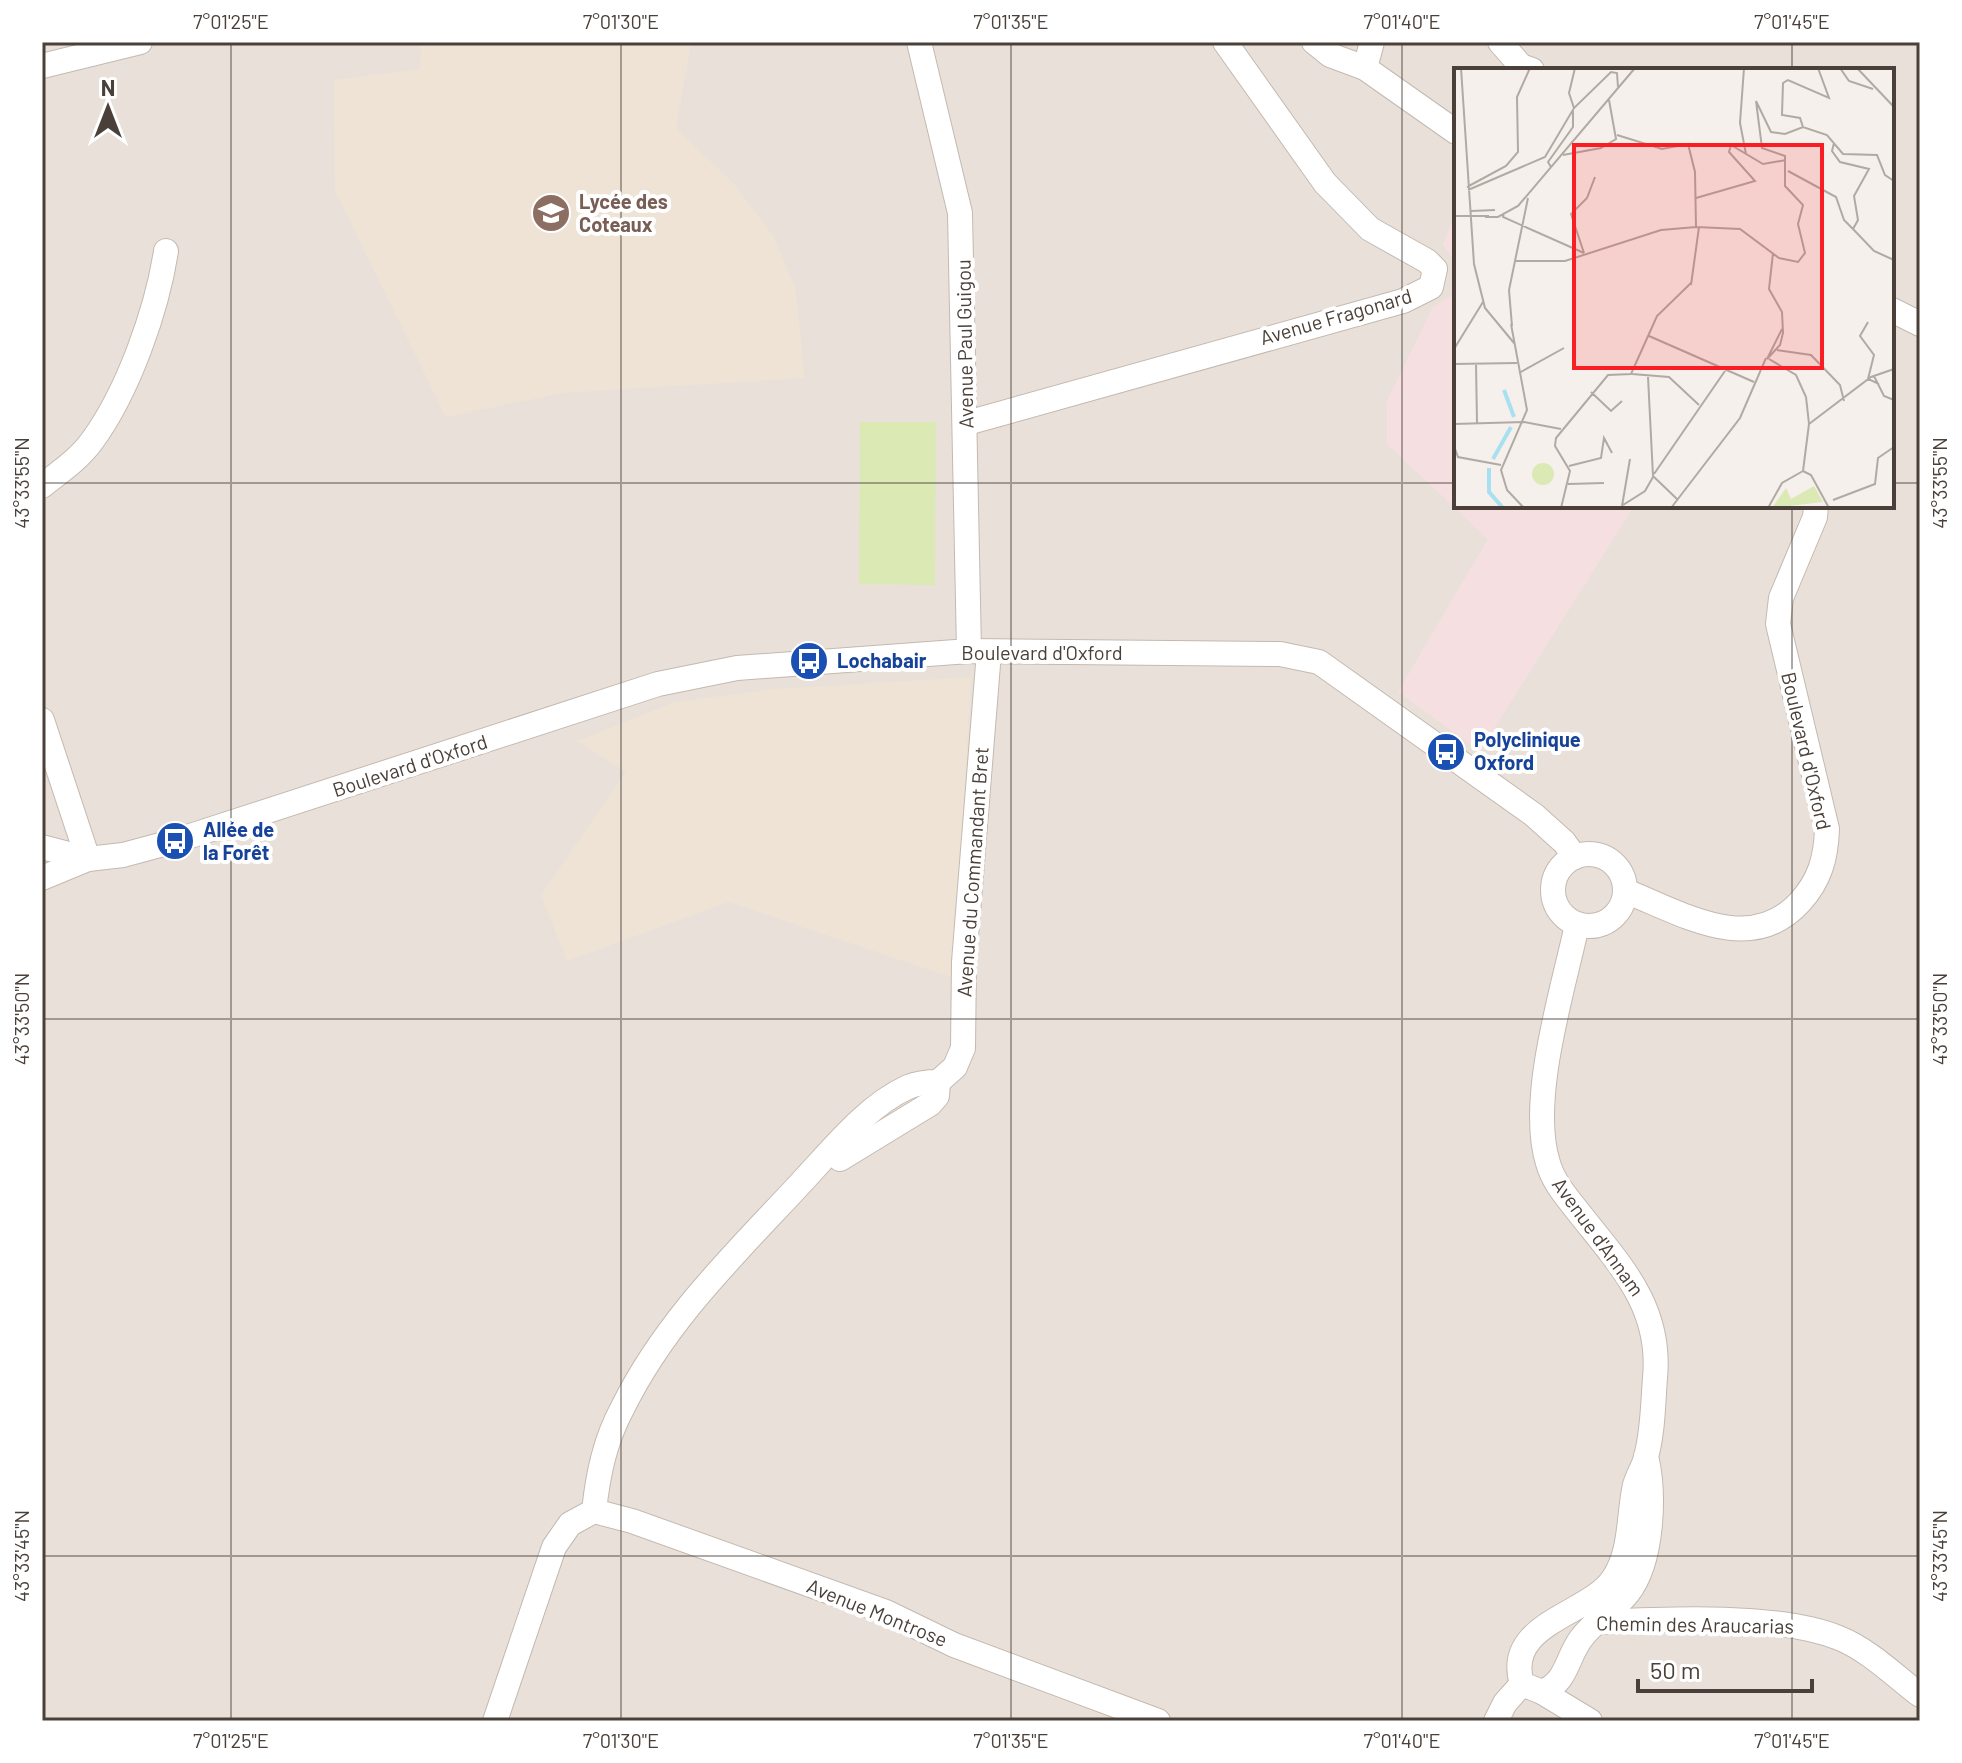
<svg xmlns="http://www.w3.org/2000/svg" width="1962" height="1763" viewBox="0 0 1962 1763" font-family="Barlow,sans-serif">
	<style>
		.residential { fill: #e9e1d9; fill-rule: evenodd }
		.education { fill: #eee3d5 }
		.medical { fill: #f5dfe0 }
		.green { fill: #dbe9b4 }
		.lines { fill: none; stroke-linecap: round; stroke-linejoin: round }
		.street-casing { stroke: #c4b9b0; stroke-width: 26 }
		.street { stroke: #fff; stroke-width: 24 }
		.ticks { fill: none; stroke: #4a4039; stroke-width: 2; stroke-opacity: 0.45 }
		.labels { text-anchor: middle; stroke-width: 8; stroke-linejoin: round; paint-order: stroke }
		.education-label { font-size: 20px; font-weight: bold; fill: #785e54; stroke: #fff; text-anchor: start }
		.street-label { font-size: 20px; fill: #4a4039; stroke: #fff }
		.transit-label { font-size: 20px; font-weight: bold; fill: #164399; stroke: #fff; text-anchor: start }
		.inset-river { fill: none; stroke: #a9e0f1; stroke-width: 4 }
		.inset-road { fill: none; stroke: #b1aaa4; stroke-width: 2 }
		.view { fill: #f91e24; fill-opacity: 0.15; stroke: #f91e24; stroke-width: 4 }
		.inset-edge { fill: none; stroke: #4a4039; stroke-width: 4 }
		.neatline { fill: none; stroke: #4a4039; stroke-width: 3 }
		.ticks-label { font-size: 20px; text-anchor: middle; fill: #4a4039 }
	</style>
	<rect width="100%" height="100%" fill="#f5f0eb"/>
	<path class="residential" d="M 42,42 L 1920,42 L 1920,1721 L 42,1721 ZM 1456,70 L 1892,70 L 1892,506 L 1456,506 Z"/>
	<g class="education">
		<polygon points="421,42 691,43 676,128 734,184 773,236 795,287 805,378 563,393 446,417 335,191 334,80 420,69"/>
		<polygon points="971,677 954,978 729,902 567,961 541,895 626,772 577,741 675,702 775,689"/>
	</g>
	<polygon class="medical" points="1456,213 1456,506 1634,506 1480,751 1398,692 1488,539 1387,444 1387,401 1433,307 1453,295 1455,262 1443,244"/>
	<polygon class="green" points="860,422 936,422 935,585 859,584"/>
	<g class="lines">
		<g class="street-casing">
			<g id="street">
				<polyline points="919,42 960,213 969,651"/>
				<polyline points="1314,42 1330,55 1365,68 1456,132"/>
				<polyline points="1500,42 1521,66 1532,70"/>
				<polyline points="42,66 140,42"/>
				<polyline points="1365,68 1372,42"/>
				<polyline points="1892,310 1920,324"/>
				<polyline points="967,423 1403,301 1431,287 1435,269 1427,261 1370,229 1325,183 1225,42"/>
				<path d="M 42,486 C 60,472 79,459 92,441 C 128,392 157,310 166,251"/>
				<polyline points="42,720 88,859"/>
				<polyline points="42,847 88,859"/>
				<circle cx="1589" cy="890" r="36"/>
				<polyline points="42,878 88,859 123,855 175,841 658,684 737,668 969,651 1280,654 1319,662 1534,815 1564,842 1575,857"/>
				<path d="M 1625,891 C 1682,913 1750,957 1800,902 C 1820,880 1826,858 1827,829 L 1778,624 L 1781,598 L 1815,517 L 1816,506"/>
				<path d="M 1577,925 C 1563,990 1528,1100 1548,1163 C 1553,1181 1565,1195 1576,1209 C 1618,1263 1662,1305 1655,1378 C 1653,1403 1653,1432 1646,1457 C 1644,1466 1638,1475 1635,1485 C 1628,1516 1632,1551 1613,1579 C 1589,1615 1503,1623 1522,1684 L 1542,1692 C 1567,1682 1566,1660 1580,1640 C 1593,1621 1614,1611 1628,1593 C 1653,1561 1655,1493 1646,1456"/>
				<polyline points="840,1159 930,1104 937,1096 938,1082"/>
				<polyline points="594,1511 632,1521 886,1612 954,1645 1158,1721"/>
				<path d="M 1595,1622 C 1663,1619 1778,1613 1839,1638 C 1869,1650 1895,1676 1920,1695"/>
				<polyline points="1542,1692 1590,1721"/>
				<path d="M 495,1721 L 554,1547 L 570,1524 L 594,1511 C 598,1474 605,1440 623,1407 C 666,1320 735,1254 800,1184 C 831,1151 866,1106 908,1087 C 918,1083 928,1082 938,1082 L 955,1067 L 963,1048 L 964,962 L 989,652"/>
				<polyline points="1496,1721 1505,1703 1522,1684"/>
			</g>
		</g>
		<use href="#street" class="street"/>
	</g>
	<path class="ticks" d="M 231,42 L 231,1721M 621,42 L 621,1721M 1011,42 L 1011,1721M 1402,42 L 1402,1721M 1792,42 L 1792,70M 42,483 L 1456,483M 1892,483 L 1920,483M 1792,506 L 1792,1721M 42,1019 L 1920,1019M 42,1556 L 1920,1556"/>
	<defs>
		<g id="school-disc" transform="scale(2)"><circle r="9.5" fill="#8d6e63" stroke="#fff"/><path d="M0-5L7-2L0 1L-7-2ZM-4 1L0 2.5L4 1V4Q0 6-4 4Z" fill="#fff"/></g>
		<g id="bus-disc" transform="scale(2)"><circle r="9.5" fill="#1a4fb4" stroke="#fff"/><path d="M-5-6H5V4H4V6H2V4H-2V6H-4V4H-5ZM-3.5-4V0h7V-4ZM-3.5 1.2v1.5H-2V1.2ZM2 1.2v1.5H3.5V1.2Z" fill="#fff"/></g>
	</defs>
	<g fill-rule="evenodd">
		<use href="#school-disc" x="551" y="213"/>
		<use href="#bus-disc" x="809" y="661"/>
		<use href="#bus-disc" x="1446" y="752"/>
		<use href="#bus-disc" x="175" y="841"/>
	</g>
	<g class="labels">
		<g class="education-label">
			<text x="579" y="209">Lycée des<tspan x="579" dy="23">Coteaux</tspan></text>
		</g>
		<g class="street-label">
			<text transform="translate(1336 317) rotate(-16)" y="7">Avenue Fragonard</text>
			<text transform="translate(965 344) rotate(-91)" y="7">Avenue Paul Guigou</text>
			<text x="1042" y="660">Boulevard d'Oxford</text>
			<text transform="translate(1806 751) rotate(77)" y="7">Boulevard d'Oxford</text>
			<text transform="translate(410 766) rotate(-18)" y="7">Boulevard d'Oxford</text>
			<text transform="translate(973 872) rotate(-86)" y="7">Avenue du Commandant Bret</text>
			<text transform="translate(1598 1237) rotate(54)" y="7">Avenue d'Annam</text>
			<text transform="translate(877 1613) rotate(22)" y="7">Avenue Montrose</text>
			<text transform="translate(1695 1625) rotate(1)" y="7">Chemin des Araucarias</text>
		</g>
		<g class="transit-label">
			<text x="837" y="668">Lochabair</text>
			<text x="1474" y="747">Polyclinique<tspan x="1474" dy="23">Oxford</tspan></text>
			<text x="203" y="837">Allée de<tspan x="203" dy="23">la Forêt</tspan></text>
		</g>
	</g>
	<g transform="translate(1454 68)">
		<rect width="440" height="440" fill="#f5f0eb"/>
		<path d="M78 406a11 11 0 1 1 22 0a11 11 0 1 1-22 0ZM 360,418 L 369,434 L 318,440 L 332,420 L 337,431 Z" fill="#dbe9b4"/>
		<path class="inset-river" d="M 50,322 L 60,349M 39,391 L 57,359M 35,400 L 35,424 L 49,440"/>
		<path class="inset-road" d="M 7,0 L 20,196 L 31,240 L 60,275M 290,0 L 286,55 L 292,86M 386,0 L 395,13 L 419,21M 403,0 L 440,39M 120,40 L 115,25 L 121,0M 349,59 L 346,50 L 328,47 L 329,15 L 334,12 L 375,30 L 364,0M 163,67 L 208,81 L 234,76 L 241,104 L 242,159M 109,87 L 147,80 L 162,71 L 155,32M 97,99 L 94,94 L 119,59 L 119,43M 334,103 L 382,129 L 390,152 L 399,161 L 404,152 L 400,128 L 415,101 L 386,94 L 378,83 L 380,75M 13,119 L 52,98 L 64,84 L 63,29 L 76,0M 14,122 L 91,89 L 120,40 L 157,4 L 163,5 L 164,19M 242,130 L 301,113 L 275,84 L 277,77 L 309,96 L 332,92M 0,133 L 0,169M 17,143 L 41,142M 50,145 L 49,149 L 130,185M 0,148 L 35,148M 31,149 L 44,149 L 64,138 L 181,0M 399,161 L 420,183 L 440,192M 130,185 L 117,146 L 133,130 L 141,109M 319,185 L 315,221 L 328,244 L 329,265 L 326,277 L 313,291 L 328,261M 61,193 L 111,193 L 207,162 L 242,159 L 286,161 L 325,190 L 344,194 L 351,185 L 344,156 L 349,137 L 331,118 L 331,88 L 308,80 L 302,33 L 317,64 L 331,66 L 349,59 L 373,67 L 389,86 L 423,87 L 431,107 L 440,113M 237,217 L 245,159M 414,254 L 406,268 L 420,287 L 414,311 L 425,316M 57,256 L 73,342 L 47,402 L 53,422 L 70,440M 58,258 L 55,222 L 74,130M 195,268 L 300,314M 0,281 L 29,234M 323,282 L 357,287 L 386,317 L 390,333M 315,291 L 342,307 L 352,329 L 355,356 L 349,403M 0,296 L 63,295M 22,296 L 23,355M 65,305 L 110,280M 178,306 L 215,309 L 245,337M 420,308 L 430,328 L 440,332M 194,309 L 199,408 L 223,431M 137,324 L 157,343 L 168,333M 0,356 L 70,354 L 107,361M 355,356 L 417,309 L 440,301M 0,378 L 4,389 L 47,397M 115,398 L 147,390 L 150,370 L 158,385M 349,403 L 357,407 L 375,440M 200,406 L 273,300M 114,416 L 150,415M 379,432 L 421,416 L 424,390 L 440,379M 169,437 L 191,423 L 199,409M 168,438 L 176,391M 107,440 L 116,403 L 101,378 L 102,370 L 154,307 L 177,306 L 203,248 L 238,214M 217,440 L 286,350 L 312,290M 314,440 L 328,415 L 349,403"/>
		<path class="view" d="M 120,77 L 368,77 L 368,300 L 120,300 Z"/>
		<rect width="440" height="440" class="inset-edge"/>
	</g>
	<rect width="1962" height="1763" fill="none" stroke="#ffffff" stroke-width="88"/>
	<g transform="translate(108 108)" stroke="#ffffff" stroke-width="6" paint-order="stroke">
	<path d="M0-6L14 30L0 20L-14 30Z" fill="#4a4039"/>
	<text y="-12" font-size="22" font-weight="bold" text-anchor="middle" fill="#4a4039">N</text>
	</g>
	<path d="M1638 1679v12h174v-12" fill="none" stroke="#4a4039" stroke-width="4"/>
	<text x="1650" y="1679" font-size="24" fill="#4a4039" stroke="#ffffff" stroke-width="6" paint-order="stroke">50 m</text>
	<rect x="44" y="44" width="1874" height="1675" class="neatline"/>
	<g class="ticks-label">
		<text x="231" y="29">7°01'25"E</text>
		<text x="621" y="29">7°01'30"E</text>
		<text x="1011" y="29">7°01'35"E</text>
		<text x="1402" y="29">7°01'40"E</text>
		<text x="1792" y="29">7°01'45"E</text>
		<text transform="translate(22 483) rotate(-90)" y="7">43°33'55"N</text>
		<text transform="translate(1940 483) rotate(-90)" y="7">43°33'55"N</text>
		<text transform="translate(22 1019) rotate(-90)" y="7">43°33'50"N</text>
		<text transform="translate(1940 1019) rotate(-90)" y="7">43°33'50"N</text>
		<text transform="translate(22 1556) rotate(-90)" y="7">43°33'45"N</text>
		<text transform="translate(1940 1556) rotate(-90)" y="7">43°33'45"N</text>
		<text x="231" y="1748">7°01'25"E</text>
		<text x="621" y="1748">7°01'30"E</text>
		<text x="1011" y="1748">7°01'35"E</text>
		<text x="1402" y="1748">7°01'40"E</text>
		<text x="1792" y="1748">7°01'45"E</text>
	</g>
</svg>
